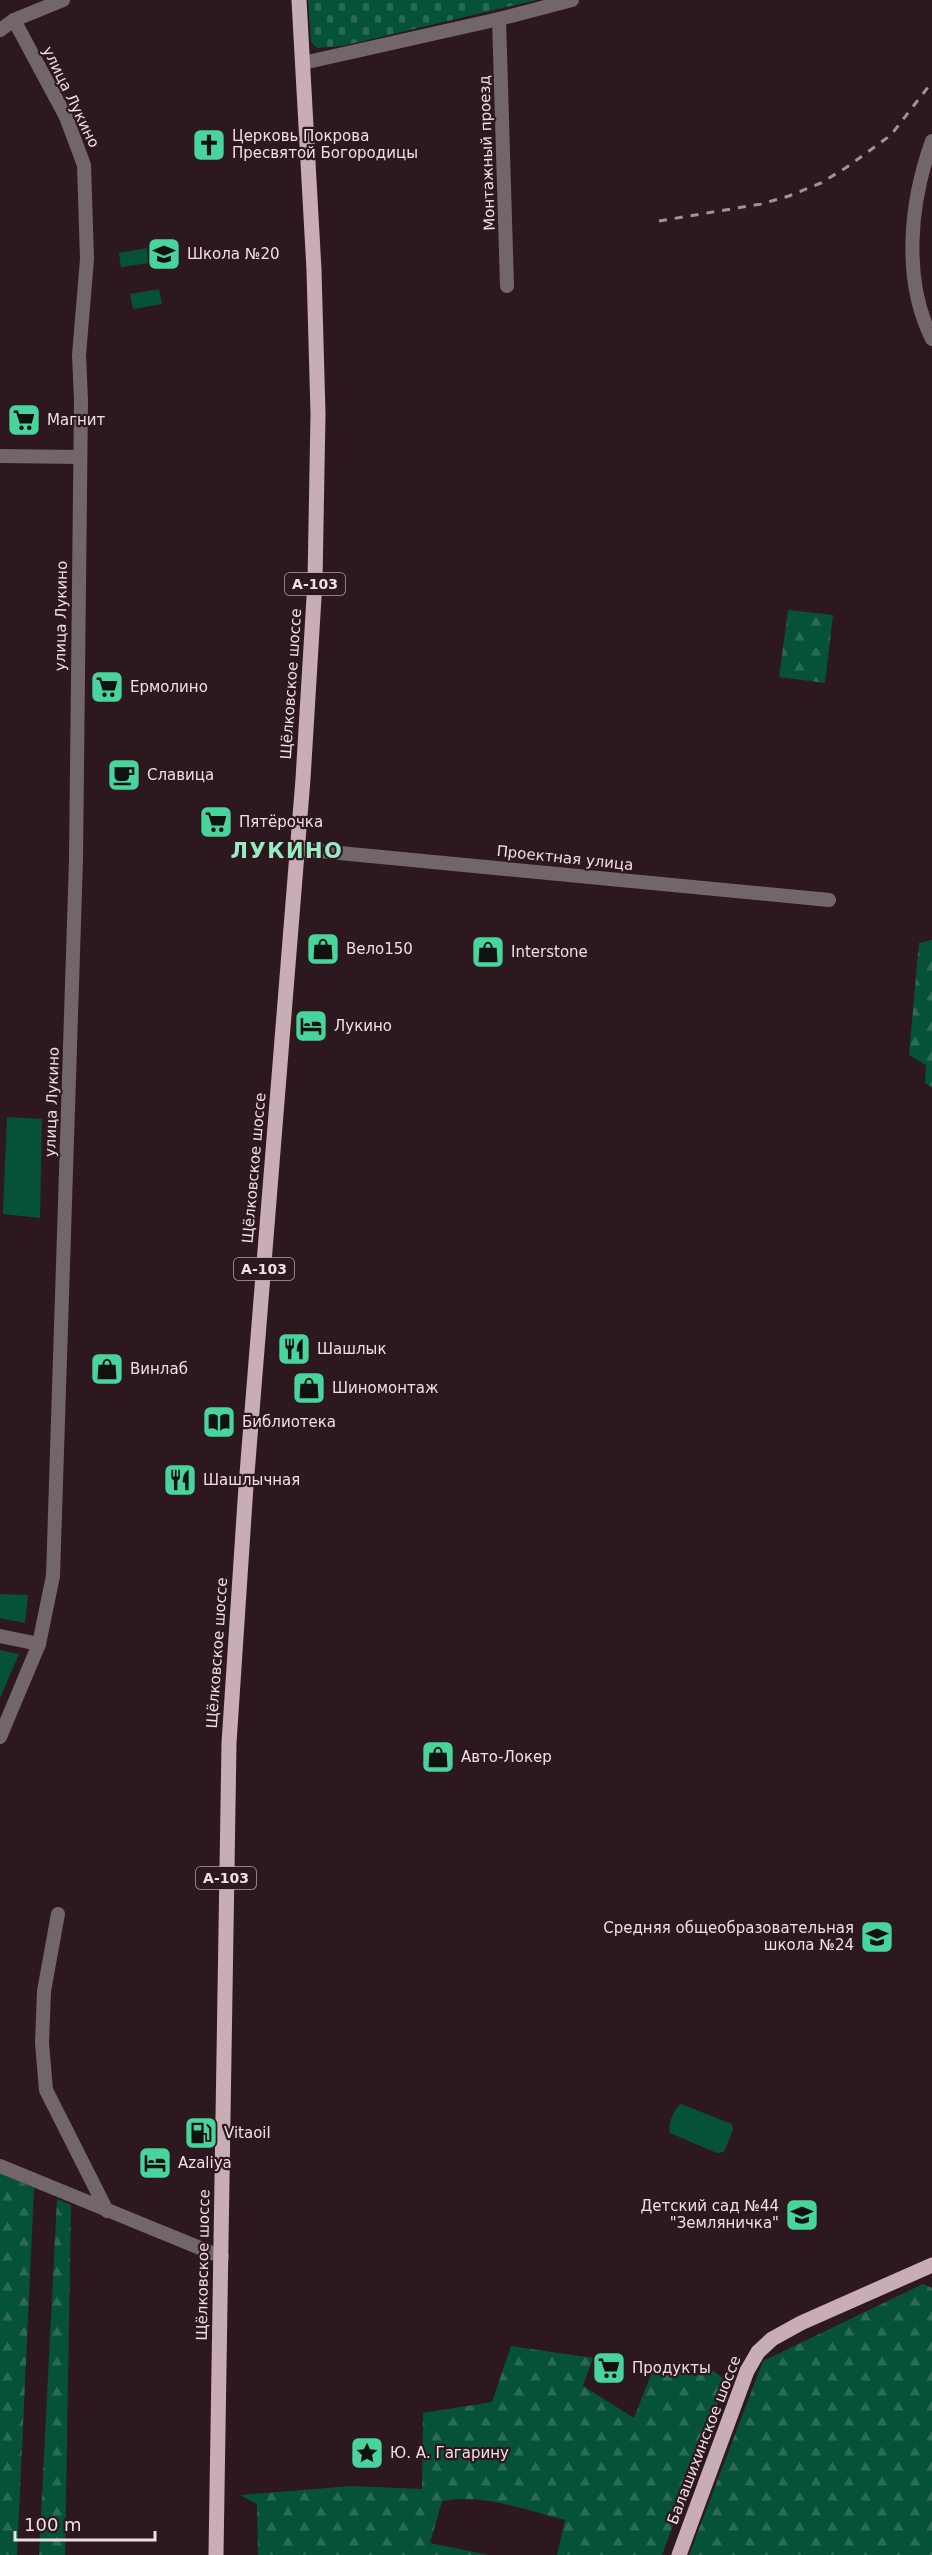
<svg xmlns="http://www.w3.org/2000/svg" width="932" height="2555" viewBox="0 0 932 2555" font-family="'DejaVu Sans',sans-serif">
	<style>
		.grass { fill: #065238 }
		.forest { fill: url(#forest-firs) }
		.cemetery { fill: url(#cemetery-stones) }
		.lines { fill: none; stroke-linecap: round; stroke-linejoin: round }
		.minor { stroke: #73666a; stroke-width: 14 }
		.major { stroke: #c8adb5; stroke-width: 15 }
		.rail { stroke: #a49197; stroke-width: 3; stroke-dasharray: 8 8; stroke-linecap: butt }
		.labels { text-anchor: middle; stroke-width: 4.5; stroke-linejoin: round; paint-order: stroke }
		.shield { fill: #2e181f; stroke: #b5a3a8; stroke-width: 1.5 }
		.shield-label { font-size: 14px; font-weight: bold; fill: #efdfe3 }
		.street-label { font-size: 15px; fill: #efdfe3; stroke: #2e181f }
		.poi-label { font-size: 15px; fill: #efdfe3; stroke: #2e181f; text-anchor: start }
		.district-label { font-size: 21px; font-weight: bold; letter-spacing: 1.5px; fill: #97ecc4; stroke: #2e181f }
	</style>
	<defs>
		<pattern id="forest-firs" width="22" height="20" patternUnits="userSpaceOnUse" patternTransform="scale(1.5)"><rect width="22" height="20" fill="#065238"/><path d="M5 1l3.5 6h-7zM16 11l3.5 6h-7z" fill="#2b6a55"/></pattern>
		<pattern id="cemetery-stones" width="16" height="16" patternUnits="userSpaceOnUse" patternTransform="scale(1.5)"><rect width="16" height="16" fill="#065238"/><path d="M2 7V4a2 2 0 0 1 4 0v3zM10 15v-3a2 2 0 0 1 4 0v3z" fill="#2b6a55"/></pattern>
	</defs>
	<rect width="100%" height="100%" fill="#2e181f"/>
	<g class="grass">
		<polygon points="147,248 149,263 121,267 119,253"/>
		<polygon points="159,289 162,304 133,309 130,294"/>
		<polygon points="7,1117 42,1119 40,1218 3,1214"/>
		<polygon points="0,1594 28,1595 25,1623 0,1618"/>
		<polygon points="0,1650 19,1654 0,1698"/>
		<path d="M 681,2104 L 732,2124 L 733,2130 L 724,2152 L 717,2153 L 670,2133 C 667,2125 674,2109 681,2104 Z"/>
	</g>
	<g class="forest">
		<polygon points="788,610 833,615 825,683 779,677"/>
		<polygon points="932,940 932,1087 925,1083 926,1065 909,1055 919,943"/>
		<polygon points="0,2173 34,2188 17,2555 0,2555"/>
		<polygon points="57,2199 71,2205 65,2555 39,2555"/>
		<polygon points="923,2284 932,2288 932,2555 689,2555 763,2361"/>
		<path d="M 511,2346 L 593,2358 L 583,2386 L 634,2418 L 656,2362 L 695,2376 L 714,2371 L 726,2381 L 662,2555 L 557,2555 L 565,2520 C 524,2510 484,2493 442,2501 L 430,2543 L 489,2555 L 258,2555 L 257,2504 L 240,2495 L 352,2486 L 422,2489 L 423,2413 L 492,2402 Z"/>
	</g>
	<polygon class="cemetery" points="308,0 537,0 342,46 317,48 311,42"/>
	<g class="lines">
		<g class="minor">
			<polyline points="499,19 507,286"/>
			<polyline points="0,30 14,20 63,0"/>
			<polyline points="303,63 499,19 572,0"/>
			<path d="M 932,141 C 910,202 902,279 932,339"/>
			<polyline points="0,456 79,457"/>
			<polyline points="298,849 829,900"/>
			<polyline points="0,1636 39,1644"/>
			<polyline points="0,1737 39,1644 53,1576 76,860 81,400 79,355 87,259 84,165 66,117 14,20"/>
			<polyline points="58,1914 44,1991 42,2043 46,2090 107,2211"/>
			<polyline points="0,2166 222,2257"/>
		</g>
		<g class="major">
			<polyline points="216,2555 229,1743 246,1486 303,779 315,581 318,414 314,270 299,0"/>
			<polyline points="679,2555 747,2371 758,2352 772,2339 801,2323 932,2265"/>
		</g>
		<polyline class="rail" points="659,221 761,204 789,196 821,183 847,167 891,135 932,82"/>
	</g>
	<defs>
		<g id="church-square" transform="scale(1.725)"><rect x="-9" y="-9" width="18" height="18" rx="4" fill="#48d49d" stroke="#2e181f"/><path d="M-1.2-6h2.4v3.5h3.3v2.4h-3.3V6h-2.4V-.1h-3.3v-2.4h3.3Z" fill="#111"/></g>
		<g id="school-square" transform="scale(1.725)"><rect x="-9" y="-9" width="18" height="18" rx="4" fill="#48d49d" stroke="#2e181f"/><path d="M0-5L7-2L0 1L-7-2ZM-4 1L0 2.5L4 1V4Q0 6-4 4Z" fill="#111"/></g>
		<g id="supermarket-square" transform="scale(1.725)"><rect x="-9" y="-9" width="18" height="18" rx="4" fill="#48d49d" stroke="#2e181f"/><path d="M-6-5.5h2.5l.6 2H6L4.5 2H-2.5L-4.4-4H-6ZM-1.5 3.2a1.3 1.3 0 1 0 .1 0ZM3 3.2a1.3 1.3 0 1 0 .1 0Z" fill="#111"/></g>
		<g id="cafe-square" transform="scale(1.725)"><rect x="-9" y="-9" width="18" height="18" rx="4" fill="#48d49d" stroke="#2e181f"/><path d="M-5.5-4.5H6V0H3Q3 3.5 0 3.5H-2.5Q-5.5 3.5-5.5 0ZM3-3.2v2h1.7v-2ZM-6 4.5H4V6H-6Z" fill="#111"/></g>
		<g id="shop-square" transform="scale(1.725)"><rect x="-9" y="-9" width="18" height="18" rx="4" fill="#48d49d" stroke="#2e181f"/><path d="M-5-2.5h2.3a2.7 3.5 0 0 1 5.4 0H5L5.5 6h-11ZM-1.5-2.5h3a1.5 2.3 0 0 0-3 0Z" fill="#111"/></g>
		<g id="hotel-square" transform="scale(1.725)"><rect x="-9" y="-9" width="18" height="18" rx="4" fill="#48d49d" stroke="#2e181f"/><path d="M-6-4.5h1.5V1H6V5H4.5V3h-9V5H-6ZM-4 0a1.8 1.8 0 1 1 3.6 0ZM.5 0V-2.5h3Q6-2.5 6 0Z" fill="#111"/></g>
		<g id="restaurant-square" transform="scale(1.725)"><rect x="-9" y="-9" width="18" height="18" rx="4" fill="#48d49d" stroke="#2e181f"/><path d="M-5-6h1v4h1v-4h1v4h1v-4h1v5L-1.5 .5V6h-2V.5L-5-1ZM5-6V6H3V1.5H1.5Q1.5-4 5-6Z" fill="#111"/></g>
		<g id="library-square" transform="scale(1.725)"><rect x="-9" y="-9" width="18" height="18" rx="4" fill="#48d49d" stroke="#2e181f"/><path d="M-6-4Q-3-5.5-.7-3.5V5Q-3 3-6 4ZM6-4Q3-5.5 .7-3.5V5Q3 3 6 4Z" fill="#111"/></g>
		<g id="fuel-square" transform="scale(1.725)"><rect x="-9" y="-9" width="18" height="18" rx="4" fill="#48d49d" stroke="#2e181f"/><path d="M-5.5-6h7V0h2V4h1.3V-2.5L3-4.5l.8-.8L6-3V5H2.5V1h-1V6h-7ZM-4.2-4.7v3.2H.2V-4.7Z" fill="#111"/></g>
		<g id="sight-square" transform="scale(1.725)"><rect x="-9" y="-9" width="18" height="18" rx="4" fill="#48d49d" stroke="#2e181f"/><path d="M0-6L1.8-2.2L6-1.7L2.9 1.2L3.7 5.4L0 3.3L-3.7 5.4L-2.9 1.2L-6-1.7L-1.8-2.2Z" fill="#111"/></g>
	</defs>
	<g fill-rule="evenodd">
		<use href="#church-square" x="209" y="145"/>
		<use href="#school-square" x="164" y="254"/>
		<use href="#supermarket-square" x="24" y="420"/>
		<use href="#supermarket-square" x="107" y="687"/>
		<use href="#cafe-square" x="124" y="775"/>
		<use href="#supermarket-square" x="216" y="822"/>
		<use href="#shop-square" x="323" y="949"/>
		<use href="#shop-square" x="488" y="952"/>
		<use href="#hotel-square" x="311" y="1026"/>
		<use href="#restaurant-square" x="294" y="1349"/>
		<use href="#shop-square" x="107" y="1369"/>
		<use href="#shop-square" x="309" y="1388"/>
		<use href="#library-square" x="219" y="1422"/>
		<use href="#restaurant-square" x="180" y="1480"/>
		<use href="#shop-square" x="438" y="1757"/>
		<use href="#school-square" x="877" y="1937"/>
		<use href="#fuel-square" x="201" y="2133"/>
		<use href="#hotel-square" x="155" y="2163"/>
		<use href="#school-square" x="802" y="2215"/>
		<use href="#supermarket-square" x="609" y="2368"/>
		<use href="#sight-square" x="367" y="2453"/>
	</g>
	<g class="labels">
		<g class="shield">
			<rect x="285" y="573" width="60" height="22" rx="4.5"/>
			<rect x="234" y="1258" width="60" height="22" rx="4.5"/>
			<rect x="196" y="1867" width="60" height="22" rx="4.5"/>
		</g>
		<g class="shield-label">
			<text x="315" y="589">А-103</text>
			<text x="264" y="1274">А-103</text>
			<text x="226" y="1883">А-103</text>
		</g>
		<g class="street-label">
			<text transform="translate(71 97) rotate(64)" y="5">улица Лукино</text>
			<text transform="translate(487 153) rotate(-92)" y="5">Монтажный проезд</text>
			<text transform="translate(61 616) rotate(-89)" y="5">улица Лукино</text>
			<text transform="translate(291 684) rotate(-86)" y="5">Щёлковское шоссе</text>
			<text transform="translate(565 858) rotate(6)" y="5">Проектная улица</text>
			<text transform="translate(52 1102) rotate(-88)" y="5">улица Лукино</text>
			<text transform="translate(254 1168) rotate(-85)" y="5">Щёлковское шоссе</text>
			<text transform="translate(217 1653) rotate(-86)" y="5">Щёлковское шоссе</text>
			<text transform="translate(203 2265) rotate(-89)" y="5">Щёлковское шоссе</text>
			<text transform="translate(704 2440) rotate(-69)" y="5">Балашихинское шоссе</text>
		</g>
		<g class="poi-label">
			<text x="232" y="141">Церковь Покрова<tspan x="232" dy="17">Пресвятой Богородицы</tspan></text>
			<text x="187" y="259">Школа №20</text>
			<text x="47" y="425">Магнит</text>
			<text x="130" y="692">Ермолино</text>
			<text x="147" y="780">Славица</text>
			<text x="239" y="827">Пятёрочка</text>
			<text x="346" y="954">Вело150</text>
			<text x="511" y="957">Interstone</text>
			<text x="334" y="1031">Лукино</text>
			<text x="317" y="1354">Шашлык</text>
			<text x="130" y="1374">Винлаб</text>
			<text x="332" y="1393">Шиномонтаж</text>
			<text x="242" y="1427">Библиотека</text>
			<text x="203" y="1485">Шашлычная</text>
			<text x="461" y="1762">Авто-Локер</text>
			<text x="854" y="1933" text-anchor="end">Средняя общеобразовательная<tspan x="854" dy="17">школа №24</tspan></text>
			<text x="224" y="2138">Vitaoil</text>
			<text x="178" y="2168">Azaliya</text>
			<text x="779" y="2211" text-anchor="end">Детский сад №44<tspan x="779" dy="17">"Земляничка"</tspan></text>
			<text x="632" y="2373">Продукты</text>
			<text x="390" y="2458">Ю. А. Гагарину</text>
		</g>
		<g class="district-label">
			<text x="287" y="858">ЛУКИНО</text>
		</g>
	</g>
	<path d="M15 2531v9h140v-9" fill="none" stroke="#efdfe3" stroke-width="3"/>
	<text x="24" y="2531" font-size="18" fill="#efdfe3" stroke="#2e181f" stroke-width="4.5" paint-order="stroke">100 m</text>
</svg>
